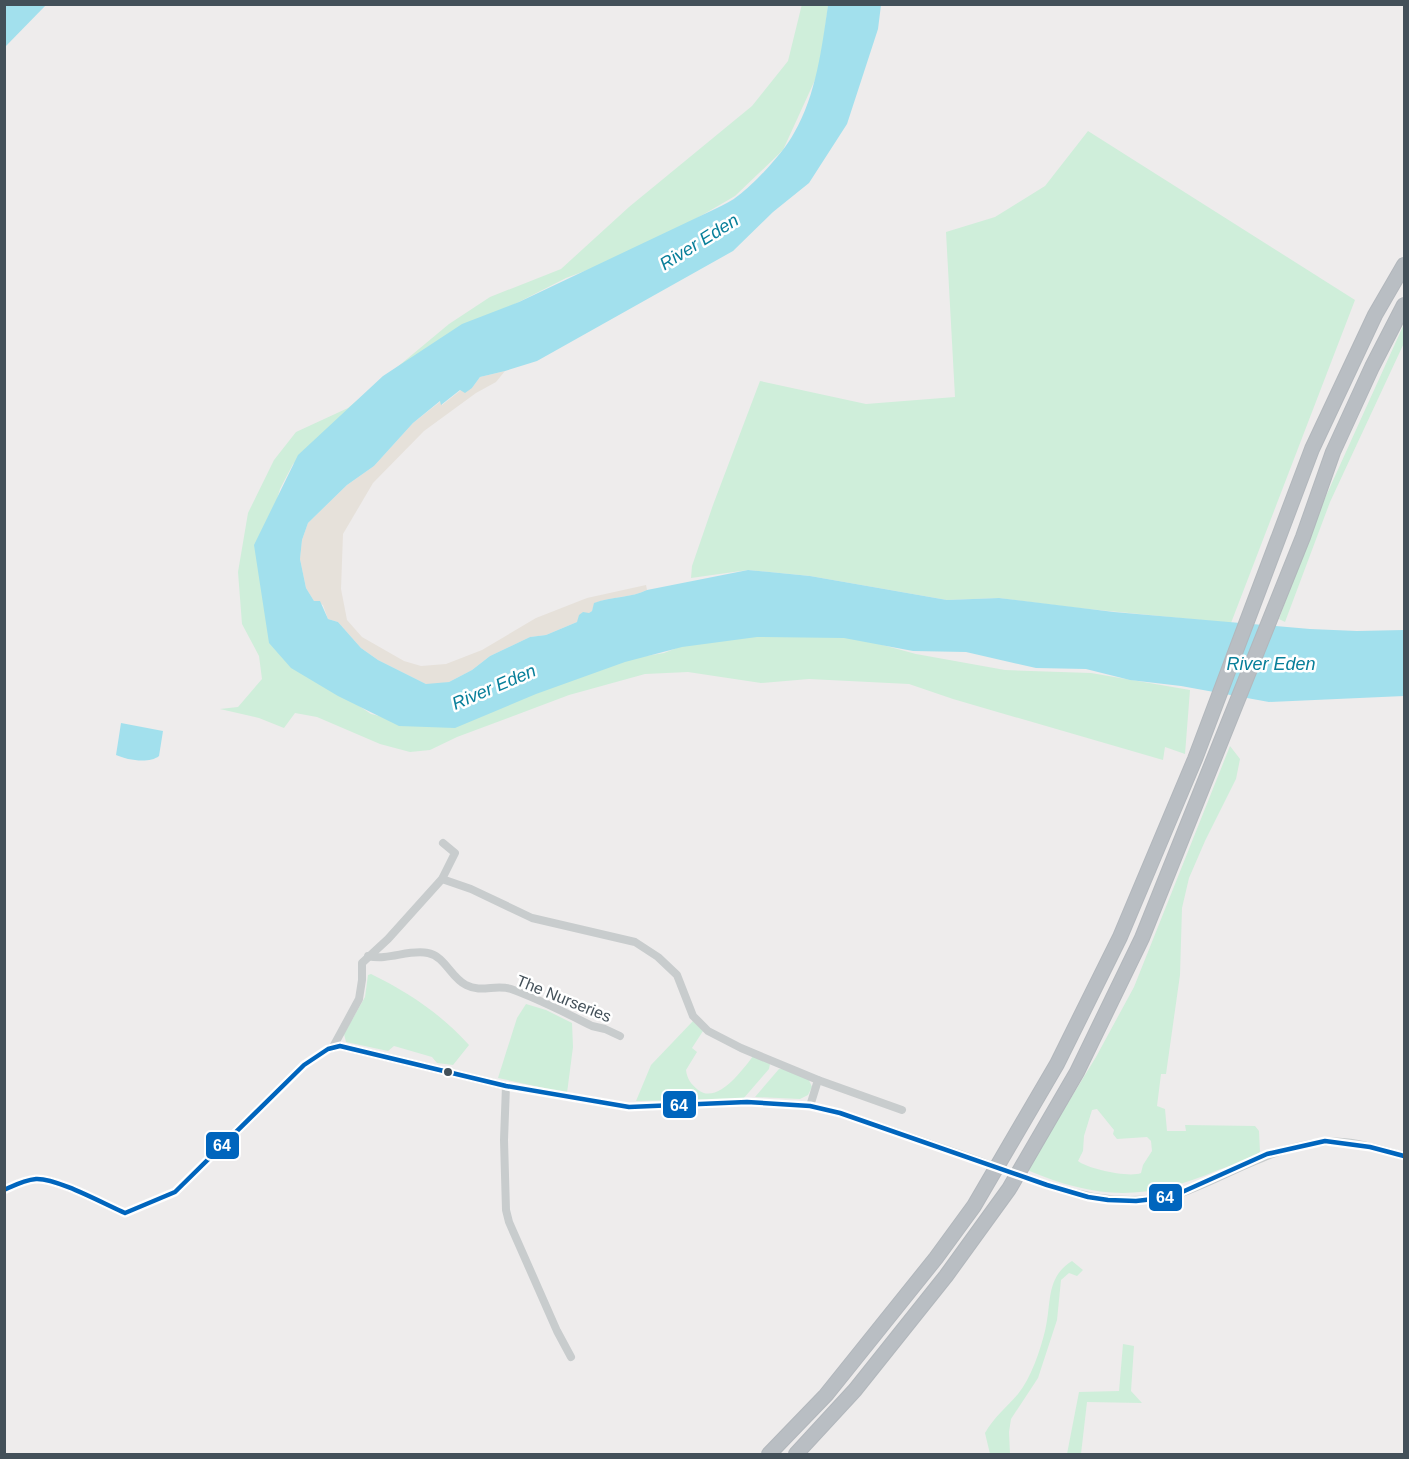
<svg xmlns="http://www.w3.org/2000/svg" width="1409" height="1459" viewBox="0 0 1409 1459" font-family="Helvetica,sans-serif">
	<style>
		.green { fill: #cfeeda; fill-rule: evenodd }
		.sand { fill: #e6e1da }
		.water { fill: #a2e0ed }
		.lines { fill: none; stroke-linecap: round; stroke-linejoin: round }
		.motorway-casing { stroke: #b2b7bc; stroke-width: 16 }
		.minor { stroke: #c8cccd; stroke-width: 8 }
		.motorway { stroke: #b9bec3; stroke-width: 14 }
		.minor-bridge { stroke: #c8cccd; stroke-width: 8 }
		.bus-1-casing { stroke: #fff; stroke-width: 9 }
		.bus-1 { stroke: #0065bd; stroke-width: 4.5 }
		.bus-dot { fill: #435059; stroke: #fff; stroke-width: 2 }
		.labels { text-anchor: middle; stroke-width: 5; stroke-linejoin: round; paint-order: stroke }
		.street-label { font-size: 16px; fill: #435059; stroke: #fff }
		.water-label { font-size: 18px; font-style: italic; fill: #087f9a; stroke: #fff }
		.line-badge { stroke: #fff; stroke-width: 2 }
		.badge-label { font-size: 16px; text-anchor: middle; font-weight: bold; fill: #fff }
	</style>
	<rect width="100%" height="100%" fill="#eeecec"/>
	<g class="green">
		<polygon points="802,4 828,5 820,69 783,150 735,196 644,249 566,278 501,311 340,433 293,464 280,489 264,543 301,666 371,714 416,725 603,663 664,653 712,634 838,633 916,654 1005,670 1091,673 1190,690 1185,754 1165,747 1163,760 953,699 909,684 809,679 761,683 688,672 645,674 569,695 457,737 430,750 410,752 380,744 317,717 295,713 284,728 259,718 220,709 238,707 262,679 259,656 242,624 238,572 248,513 274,460 296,432 348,408 449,324 490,297 561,269 629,207 752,106 788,61"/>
		<polygon points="1088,131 1355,300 1231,623 1078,608 999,598 947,600 810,576 748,570 691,578 692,566 713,505 760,381 866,404 955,397 946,232 995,217 1045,186"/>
		<polygon points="1404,324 1404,343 1330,502 1285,622 1279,619 1316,518"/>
		<path d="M 1230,746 L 1240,759 L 1236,779 L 1205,841 L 1189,878 L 1182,908 L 1180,975 L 1166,1074 L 1161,1074 L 1157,1106 L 1165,1109 L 1167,1131 L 1186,1131 L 1185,1125 L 1255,1126 L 1259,1131 L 1260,1152 C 1248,1161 1232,1165 1218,1170 C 1146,1201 1098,1200 1027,1170 L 1096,1057 L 1134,987 ZM 1097,1109 L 1114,1130 L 1113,1134 L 1117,1139 L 1147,1137 L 1151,1141 L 1152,1151 L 1143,1165 L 1141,1173 C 1129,1178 1088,1169 1078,1161 L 1083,1151 L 1084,1136 L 1092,1110 Z"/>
		<path d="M 371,974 C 408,992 441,1014 469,1045 L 453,1065 L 437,1063 L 432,1057 L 394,1046 L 388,1051 L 346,1042 L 344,1034 L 365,997 L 368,975 Z"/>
		<polygon points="526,1004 546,1010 572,1023 573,1047 567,1093 498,1078 517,1018"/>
		<path d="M 693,1021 L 703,1031 L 692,1048 L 697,1052 L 686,1070 C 687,1079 691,1084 698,1090 C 718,1105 743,1069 754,1055 L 770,1064 L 769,1069 L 743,1099 L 636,1101 L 651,1065 Z"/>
		<polygon points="779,1069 787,1069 808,1078 812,1087 808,1095 800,1099 755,1097"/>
		<path d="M 1072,1261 L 1083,1270 L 1077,1276 L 1069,1273 L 1061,1280 L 1057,1320 L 1038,1378 L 1011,1419 L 1009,1432 L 1010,1454 L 990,1454 L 985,1433 C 994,1417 1006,1408 1018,1394 C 1031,1378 1040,1351 1045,1331 C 1052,1303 1045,1278 1072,1261 Z"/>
		<polygon points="1123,1344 1134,1346 1131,1391 1142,1403 1087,1402 1081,1454 1067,1454 1079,1392 1119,1391"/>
	</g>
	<path class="sand" d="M 505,371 L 496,382 L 476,393 L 424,431 L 373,483 L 343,534 L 341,589 L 347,620 L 362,637 L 404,661 L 421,666 L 446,664 L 482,650 L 536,618 L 587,598 L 646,585 L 647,590 C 631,598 612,596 595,603 L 592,611 L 577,622 L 546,635 L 530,637 L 490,656 L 472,670 L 449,682 L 438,684 L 426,684 L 378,660 L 361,648 L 338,622 L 328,619 L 323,605 L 314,601 L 306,588 L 300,559 L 302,540 L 308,523 L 347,485 L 374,466 L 413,423 L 441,401 L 442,405 L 461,390 L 472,388 L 480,377 Z"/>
	<g class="water">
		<polygon points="5,4 46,5 5,47 4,5"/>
		<path d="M 828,5 L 881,5 L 878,29 L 847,124 L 809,183 L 773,212 L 733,251 L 537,361 L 505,371 L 480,377 L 472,388 L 465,393 L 460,390 L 441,405 L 440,401 L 413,423 L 374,466 L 347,485 L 308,523 L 302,540 L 300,559 L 306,588 L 314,601 L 320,601 L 328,619 L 338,622 L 361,648 L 378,660 L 426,684 L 449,682 L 472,670 L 490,656 L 530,637 L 546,635 L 577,622 L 579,615 L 583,612 L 589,613 L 592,611 L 594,603 C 612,596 631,598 647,590 L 748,570 L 810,576 L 947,600 L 999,598 L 1114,612 L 1310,629 L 1357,631 L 1404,630 L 1404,696 L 1269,702 L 1181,686 L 1130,680 L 1086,669 L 1036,668 L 966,652 L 913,651 L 844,638 L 757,637 L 682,647 L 625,662 L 536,694 L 455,728 L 399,726 L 338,696 L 291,668 L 269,643 L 254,545 L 298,455 L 383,376 L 462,324 L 519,302 L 715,209 C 723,205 732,201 739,195 C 755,183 785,151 794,133 C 816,96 822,47 828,5 Z"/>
		<path d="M 121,723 L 163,731 L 159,756 C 149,764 127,760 116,755 Z"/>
	</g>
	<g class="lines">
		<g class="motorway-casing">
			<g id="motorway">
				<polyline points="769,1454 826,1395 936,1258 974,1206 1057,1064 1120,937 1195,759 1312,449 1375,315 1404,265"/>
				<polyline points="796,1454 855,1390 946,1276 1009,1189 1077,1072 1142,938 1303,537 1333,452 1372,367 1404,305"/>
			</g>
		</g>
		<g class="minor">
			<polyline points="442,879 471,889 532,918 635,942 658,957 677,975 693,1016 708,1031 741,1048 818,1080 902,1110"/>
			<path d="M 368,956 C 389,961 408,949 428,953 C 445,956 451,978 466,985 C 481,993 496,984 511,989 C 539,999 566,1013 592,1026 L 605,1029 L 620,1036"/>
			<polyline points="333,1047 359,999 362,980 362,963 388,939 442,879 455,853 443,843"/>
			<polyline points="506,1086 504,1140 506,1210 509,1222 557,1331 571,1357"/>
			<polyline points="810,1106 818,1080"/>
			<path d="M 1047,1185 C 1084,1196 1112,1203 1151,1199 C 1158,1198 1166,1199 1173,1196 C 1224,1179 1268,1147 1324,1142 C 1350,1139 1379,1149 1404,1156"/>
			<path d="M 4,1190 C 15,1185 24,1180 36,1179 C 57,1178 104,1204 125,1213 L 175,1192 L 304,1065 L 328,1049 L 340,1046 L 506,1086 L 629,1107 L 747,1102 L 810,1106 L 840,1113 L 960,1154"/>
		</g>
		<use href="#motorway" class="motorway"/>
		<polyline class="minor-bridge" points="960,1154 1047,1185"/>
		<g class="bus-1-casing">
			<path id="bus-1" d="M 4,1190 C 15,1185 24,1180 36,1179 C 57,1178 104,1204 125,1213 L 175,1192 L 304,1065 L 328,1049 L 340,1046 L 506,1086 L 629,1107 L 747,1102 L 810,1106 L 840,1113 L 1047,1185 L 1088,1197 L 1108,1200 L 1136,1201 L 1171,1197 L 1267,1154 L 1325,1141 L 1370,1147 L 1404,1156"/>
		</g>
		<use href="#bus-1" class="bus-1"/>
	</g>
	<circle class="bus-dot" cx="448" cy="1072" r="5"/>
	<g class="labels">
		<g class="street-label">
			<text transform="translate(564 998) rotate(22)" y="6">The Nurseries</text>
		</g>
		<g class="water-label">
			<text transform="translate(699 242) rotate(-32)" y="6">River Eden</text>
			<text x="1271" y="670">River Eden</text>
			<text transform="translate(494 687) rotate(-23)" y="6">River Eden</text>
		</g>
	</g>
	<g class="line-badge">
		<rect x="662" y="1090" width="35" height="29" rx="6" fill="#0065bd"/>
		<rect x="205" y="1131" width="35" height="29" rx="6" fill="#0065bd"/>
		<rect x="1148" y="1183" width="35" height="29" rx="6" fill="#0065bd"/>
	</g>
	<g class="badge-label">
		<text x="679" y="1111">64</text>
		<text x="222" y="1151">64</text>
		<text x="1165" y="1203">64</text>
	</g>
	<rect width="1409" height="1459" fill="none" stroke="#435059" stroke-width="12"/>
</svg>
